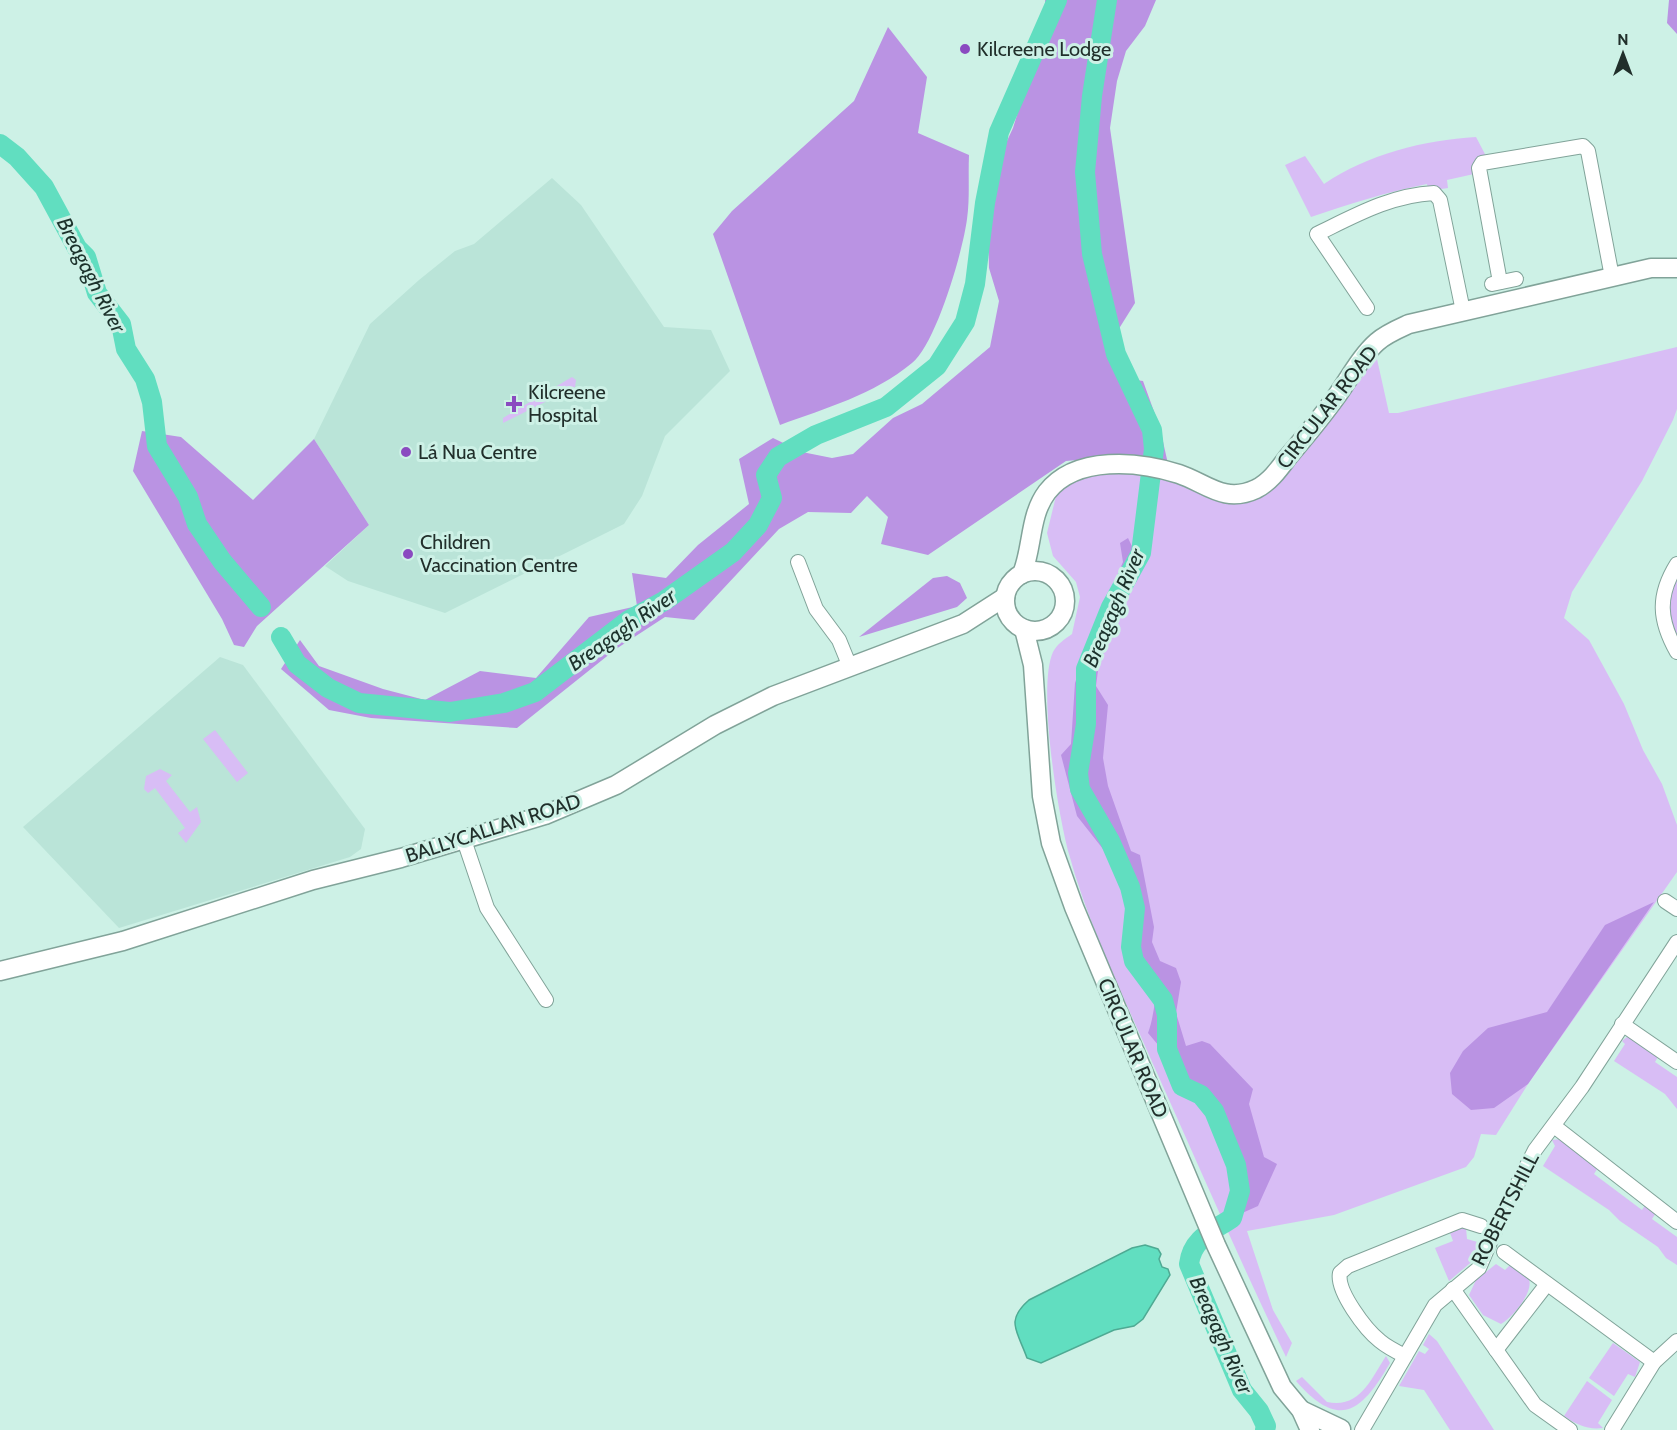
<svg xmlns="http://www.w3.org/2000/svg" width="1677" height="1430" viewBox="0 0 1677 1430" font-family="Cabin,sans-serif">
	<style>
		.built { fill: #bae4d8 }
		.green { fill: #d8bdf5 }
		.forest { fill: #ba93e3 }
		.water { fill: #61dec0; stroke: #4eaa93; stroke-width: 1.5 }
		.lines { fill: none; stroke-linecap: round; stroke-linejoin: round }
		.river { stroke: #61dec0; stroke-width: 20 }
		.minor-casing { stroke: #81a399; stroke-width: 16 }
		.major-casing { stroke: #81a399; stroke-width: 21 }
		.minor { stroke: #fff; stroke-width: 14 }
		.major { stroke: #fff; stroke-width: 18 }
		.poi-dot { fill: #8a4ac0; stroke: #cdf1e6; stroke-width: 2 }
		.labels { text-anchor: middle; stroke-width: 6; stroke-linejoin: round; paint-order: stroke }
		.poi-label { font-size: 20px; fill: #212f2b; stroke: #cdf1e6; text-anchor: start }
		.street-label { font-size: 20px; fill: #212f2b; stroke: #cdf1e6 }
		.water-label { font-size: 21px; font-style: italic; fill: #1c322c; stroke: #cdf1e6 }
	</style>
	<rect width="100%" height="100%" fill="#cdf1e6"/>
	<g class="built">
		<polygon points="552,178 581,205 664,327 711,330 730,371 665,436 642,496 624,524 445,613 348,581 325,566 369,525 314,439 370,324 419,280 455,251 474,244"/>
		<polygon points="220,657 243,665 365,829 361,849 350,857 119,928 23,827"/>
	</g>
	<g class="green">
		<path d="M 1476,137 L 1486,156 L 1474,174 L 1447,180 L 1448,188 L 1428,191 L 1427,184 C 1387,192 1349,204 1311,217 L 1285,165 L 1305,156 L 1324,184 C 1368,154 1424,140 1476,137 Z"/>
		<path d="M 1677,347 L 1677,409 L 1673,420 L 1642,481 L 1572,592 L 1564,618 L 1589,640 L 1624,704 L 1643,750 L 1662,784 L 1677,825 L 1677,872 L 1528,1084 L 1496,1135 L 1481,1134 L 1474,1157 L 1466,1167 L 1334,1215 L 1247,1231 L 1273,1310 L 1292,1343 L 1286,1357 C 1240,1261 1197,1162 1153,1064 C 1123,995 1089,927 1069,854 C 1058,815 1037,687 1053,652 C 1057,644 1065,639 1072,634 L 1080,597 L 1076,582 L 1053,556 L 1047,533 L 1056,496 L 1071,479 L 1092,470 L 1132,470 L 1178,481 L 1215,500 L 1236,500 L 1275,485 L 1301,457 L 1375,350 L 1389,413 L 1398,413 Z"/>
		<polygon points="572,377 576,380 575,387 503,423 503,418"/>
		<path d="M 1677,576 L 1677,637 C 1666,611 1666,603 1677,576 Z"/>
		<polygon points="215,730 248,773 237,782 203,739"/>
		<polygon points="160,769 172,775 166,781 190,812 197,807 201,822 186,843 178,833 185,828 155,788 148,793 144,789 146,776"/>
		<polygon points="1627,1037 1634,1038 1659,1055 1655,1062 1677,1077 1677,1109 1665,1094 1614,1061 1625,1044 1622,1041"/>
		<polygon points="1562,1139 1599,1166 1594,1174 1642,1210 1646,1204 1657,1211 1652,1219 1677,1237 1677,1265 1666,1258 1658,1247 1620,1221 1609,1210 1543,1166 1555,1146 1552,1140"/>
		<polygon points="1462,1226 1466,1228 1467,1239 1481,1243 1475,1259 1449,1281 1435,1248 1453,1241 1449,1230"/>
		<path d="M 1496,1264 L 1505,1270 L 1510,1265 C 1515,1268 1523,1271 1527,1276 C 1538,1288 1512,1318 1501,1324 L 1483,1315 L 1469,1295 L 1476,1280 Z"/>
		<polygon points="1429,1334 1437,1341 1494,1430 1450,1430 1424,1390 1399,1386 1419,1351 1425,1354 1429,1349 1423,1345"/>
		<polygon points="1613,1343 1640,1362 1635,1377 1628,1374 1614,1396 1589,1378"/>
		<path d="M 1386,1356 L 1390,1363 C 1361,1413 1339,1430 1296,1381 L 1302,1377 L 1327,1402 C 1360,1409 1371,1379 1386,1356 Z"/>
		<path d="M 1587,1381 L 1612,1400 L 1598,1423 L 1603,1428 C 1588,1430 1577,1425 1564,1416 Z"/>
	</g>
	<g class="forest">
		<polygon points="1045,0 1156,0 1145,26 1126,51 1117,81 1110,128 1135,303 1120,327 1110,356 1128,379 1143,381 1160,428 1168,464 1110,457 1066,461 928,555 881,544 888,517 867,496 851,513 808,512 779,529 694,620 665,617 616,649 517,728 371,718 329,710 281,669 300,640 319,666 383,689 425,700 480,671 536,678 589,617 637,606 632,573 666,578 698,545 749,504 739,459 773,438 802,452 832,458 853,454 893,418 922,404 990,347 999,301 989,268 988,226 1000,156 1013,128 1047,18"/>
		<polygon points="1669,0 1677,0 1677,34 1667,23"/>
		<path d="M 888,27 L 927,77 L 918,133 L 969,155 C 968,176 970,198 967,219 C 963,251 936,344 912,363 C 873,395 826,408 780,425 L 713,234 L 732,211 L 854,101 Z"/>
		<polygon points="142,431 181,437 253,500 314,439 369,525 257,626 244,647 234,645 222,619 133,471"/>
		<path d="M 1128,538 L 1141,565 L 1116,627 L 1102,640 L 1096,686 L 1108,705 L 1103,758 L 1108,786 L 1131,851 L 1140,855 L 1154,927 L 1152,942 L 1160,961 L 1176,968 L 1181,982 L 1176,1013 L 1186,1046 L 1202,1041 L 1210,1044 L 1253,1089 L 1249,1104 L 1264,1157 L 1277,1164 L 1258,1206 L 1240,1214 L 1242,1177 L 1225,1127 L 1206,1093 L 1181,1072 L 1148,1033 C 1154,1017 1154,1001 1159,984 L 1126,950 L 1126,943 L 1141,902 L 1132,875 L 1114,863 L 1077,816 L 1061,755 L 1071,744 L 1075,683 L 1090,637 L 1123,562 L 1120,543 Z"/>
		<polygon points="947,576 960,583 967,598 957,607 859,637 933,578"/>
		<polygon points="1654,902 1528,1084 1494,1108 1471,1110 1452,1094 1450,1073 1463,1051 1488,1028 1547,1012 1605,925"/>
	</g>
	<path class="water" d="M 1145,1245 L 1158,1249 L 1161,1254 L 1159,1259 L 1162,1267 L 1168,1269 L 1170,1275 L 1143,1319 L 1134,1326 L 1114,1330 L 1041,1363 L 1027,1358 C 1017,1330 1005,1321 1029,1300 L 1132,1248 Z"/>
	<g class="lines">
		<g class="river">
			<path d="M 1107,0 L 1092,96 L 1085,172 L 1092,254 L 1116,354 L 1152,430 L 1154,449 L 1141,553 L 1111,607 L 1086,669 L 1086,724 L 1078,773 L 1080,789 L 1110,841 L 1130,887 L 1135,908 L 1131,947 L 1134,961 L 1163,1000 L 1167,1015 L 1167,1049 L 1182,1086 L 1201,1095 L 1214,1111 L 1236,1165 L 1240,1191 L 1232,1218 C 1213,1231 1192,1238 1189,1264 L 1242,1390 L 1259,1411 L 1266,1426 L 1265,1430"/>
			<polyline points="0,144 17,157 44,187 77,248 86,257 97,293 121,324 126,349 145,379 152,402 157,446 188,497 197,524 222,561 261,607"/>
			<polyline points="281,637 297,664 328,688 359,703 450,712 504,703 535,692 629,620 664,601 733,552 758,525 772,498 766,475 778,457 816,435 886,407 937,366 965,322 975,284 985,203 999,132 1057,0"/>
		</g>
		<g class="minor-casing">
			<g id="minor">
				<polyline points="1500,282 1479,168 1482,163 1583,146 1588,151 1612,277"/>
				<polyline points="1492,284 1516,279"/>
				<path d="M 1367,308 L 1317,234 C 1354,216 1391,195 1434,193 L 1440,200 L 1463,311"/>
				<polyline points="798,562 816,609 839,640 850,667"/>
				<path d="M 1677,564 C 1657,596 1659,620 1677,652"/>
				<polyline points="464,840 487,908 546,1000"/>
				<polyline points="1665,901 1677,909"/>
				<polyline points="1622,1024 1677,1062"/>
				<polyline points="1554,1126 1677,1222"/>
				<polyline points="1504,1252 1654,1362"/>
				<polyline points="1453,1289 1535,1405 1570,1430"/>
				<polyline points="1496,1350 1547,1284"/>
				<path d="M 1405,1356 C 1397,1352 1387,1347 1380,1341 C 1366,1330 1336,1291 1340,1273 L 1348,1266 L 1462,1220 L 1481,1226"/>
				<polyline points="1362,1430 1435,1305 1479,1268 1502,1214 1535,1150 1582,1087 1677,942"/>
				<polyline points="1612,1430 1654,1362 1677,1341"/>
			</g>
		</g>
		<g class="major-casing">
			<g id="major">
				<circle cx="1035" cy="601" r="30"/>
				<path d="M 1022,574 C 1033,547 1029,516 1047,492 C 1076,455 1139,461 1179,474 C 1206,483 1224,504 1256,489 C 1270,482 1279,469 1288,457 C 1305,437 1321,418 1336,397 C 1349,379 1361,356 1377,342 C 1386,334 1398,329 1409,324 L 1651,268 L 1677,268"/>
				<polyline points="1024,629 1033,665 1042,796 1051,843 1074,907 1216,1245 1282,1387 1301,1410 1310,1430"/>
				<polyline points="0,971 123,941 313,880 401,858 545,815 616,785 715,725 773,696 963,624 1005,597"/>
				<polyline points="1301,1410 1341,1429"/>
			</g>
		</g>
		<use href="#minor" class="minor"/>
		<use href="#major" class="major"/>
	</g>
	<g class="poi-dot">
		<circle cx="965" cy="49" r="6"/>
		<path d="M511 395h6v6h6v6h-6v6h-6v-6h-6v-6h6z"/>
		<circle cx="406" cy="452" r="6"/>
		<circle cx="408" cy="554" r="6"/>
	</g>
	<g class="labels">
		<g class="poi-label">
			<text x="977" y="56">Kilcreene Lodge</text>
			<text x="528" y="399">Kilcreene<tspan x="528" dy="23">Hospital</tspan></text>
			<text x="418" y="459">Lá Nua Centre</text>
			<text x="420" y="549">Children<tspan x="420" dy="23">Vaccination Centre</tspan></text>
		</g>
		<g class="street-label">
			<text transform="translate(1327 407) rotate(-52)" y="7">CIRCULAR ROAD</text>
			<text transform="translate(493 828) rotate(-18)" y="7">BALLYCALLAN ROAD</text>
			<text transform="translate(1133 1048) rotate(67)" y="7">CIRCULAR ROAD</text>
			<text transform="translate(1505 1209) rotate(-63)" y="7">ROBERTSHILL</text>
		</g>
		<g class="water-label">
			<text transform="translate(91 275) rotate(63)" y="7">Breagagh River</text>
			<text transform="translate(1114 608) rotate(-67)" y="7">Breagagh River</text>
			<text transform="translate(622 630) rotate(-35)" y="7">Breagagh River</text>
			<text transform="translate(1221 1335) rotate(66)" y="7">Breagagh River</text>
		</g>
	</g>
	<g transform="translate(1623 54)" stroke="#cdf1e6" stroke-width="4.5" paint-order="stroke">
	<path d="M0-4.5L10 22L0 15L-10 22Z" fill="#212f2b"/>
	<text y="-9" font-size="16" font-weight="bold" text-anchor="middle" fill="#212f2b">N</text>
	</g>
</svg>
